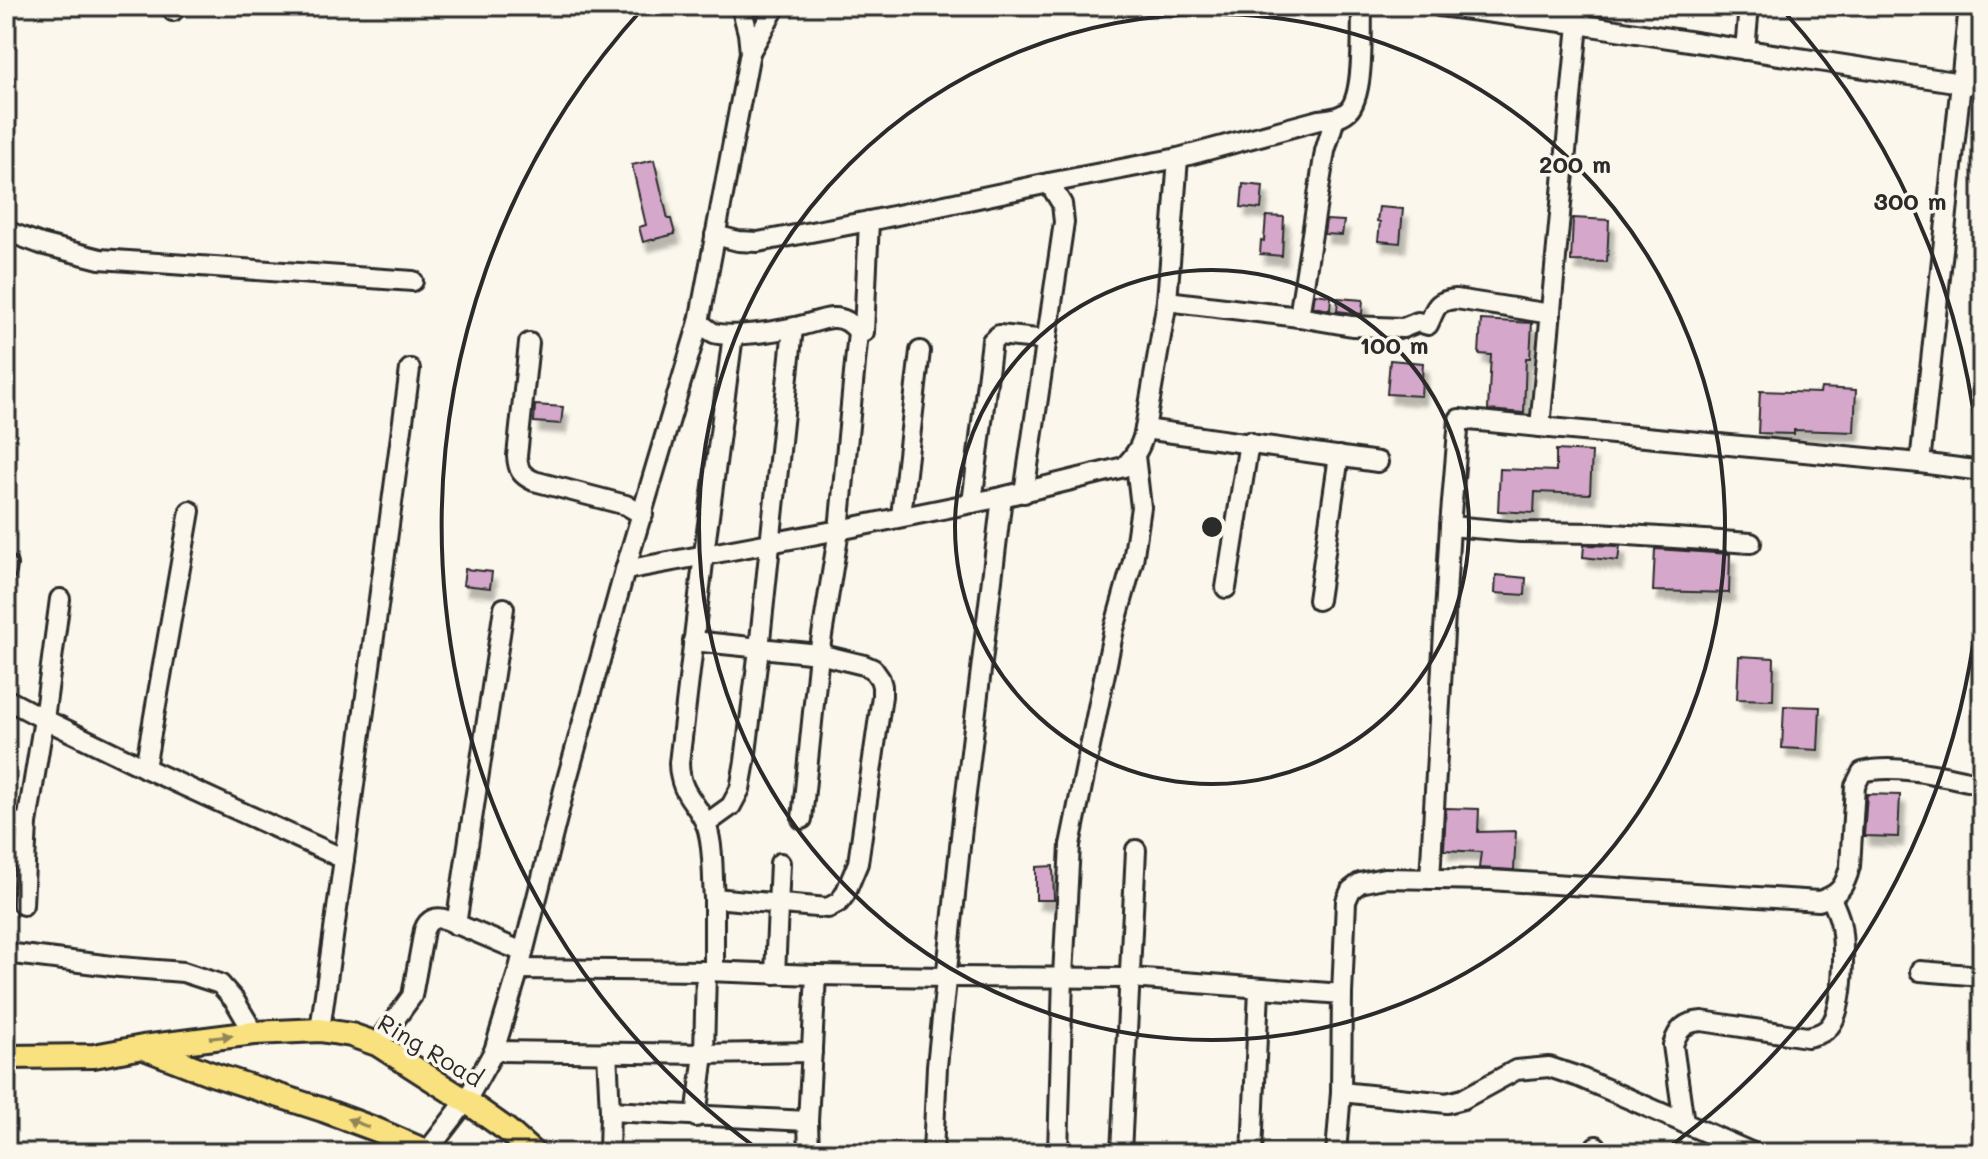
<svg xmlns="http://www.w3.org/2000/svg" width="1988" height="1159" viewBox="0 0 1988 1159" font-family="Mali,sans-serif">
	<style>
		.building { fill: #d5a8cb; stroke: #2b2b2b; stroke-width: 2; filter: url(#shadow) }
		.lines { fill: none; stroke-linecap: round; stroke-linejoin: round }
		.minor-casing { stroke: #2b2b2b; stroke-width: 24 }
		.major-casing { stroke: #2b2b2b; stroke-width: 28 }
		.minor { stroke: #fbf7ec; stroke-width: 18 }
		.major { stroke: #fae180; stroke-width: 22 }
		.oneway { fill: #928656 }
		.ring { fill: none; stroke: #2b2b2b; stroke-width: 4 }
		.labels { text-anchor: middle; stroke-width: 7; stroke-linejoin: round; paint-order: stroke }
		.street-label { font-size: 24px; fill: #2b2b2b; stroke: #fbf7ec }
		.centre { fill: #2b2b2b; stroke: #fbf7ec; stroke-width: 4 }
		.ring-label { font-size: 24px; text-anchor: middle; font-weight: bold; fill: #2b2b2b; stroke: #fbf7ec; stroke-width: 7; stroke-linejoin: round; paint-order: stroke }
	</style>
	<defs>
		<filter id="shadow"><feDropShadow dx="5" dy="9" stdDeviation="2" flood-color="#0004"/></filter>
	</defs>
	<rect width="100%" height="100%" fill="#fbf7ec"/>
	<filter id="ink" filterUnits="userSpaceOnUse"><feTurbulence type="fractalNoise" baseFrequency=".0125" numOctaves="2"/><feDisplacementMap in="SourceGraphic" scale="16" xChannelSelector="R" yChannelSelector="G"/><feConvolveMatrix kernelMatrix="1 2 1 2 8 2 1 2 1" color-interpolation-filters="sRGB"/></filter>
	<g filter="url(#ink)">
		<g class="building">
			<polygon points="654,160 668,219 671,219 675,234 643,242 639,227 646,225 632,165"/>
			<polygon points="1243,184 1263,186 1261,209 1241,207"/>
			<polygon points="1379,207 1403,209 1400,243 1378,241 1380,222 1377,221"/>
			<polygon points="1266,216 1284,217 1282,256 1260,254 1261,240 1264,241"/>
			<polygon points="1573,218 1609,220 1607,262 1571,261"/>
			<polygon points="1326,220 1344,221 1342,235 1324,234"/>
			<polygon points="1315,294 1331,296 1330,310 1313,307"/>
			<polygon points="1338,298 1363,300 1362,314 1337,311"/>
			<polygon points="1481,320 1532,323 1530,358 1526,358 1524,413 1488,410 1491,355 1479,354"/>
			<polygon points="1390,360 1423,363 1421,396 1387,394"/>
			<polygon points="1821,388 1856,390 1854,432 1794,430 1794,434 1758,433 1760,391 1820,393"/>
			<polygon points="535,405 563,407 561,424 534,422"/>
			<polygon points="1556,450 1592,452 1590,494 1535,492 1534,513 1498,511 1500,469 1556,471"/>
			<polygon points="1584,545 1620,546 1618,561 1583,557"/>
			<polygon points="1655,549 1730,554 1729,593 1653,591"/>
			<polygon points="465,569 492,572 490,588 463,585"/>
			<polygon points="1496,575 1526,578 1525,595 1495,593"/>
			<polygon points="1739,656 1774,658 1773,700 1737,699"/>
			<polygon points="1784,706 1820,707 1818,750 1782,748"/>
			<polygon points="1867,794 1900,795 1898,837 1864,836"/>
			<polygon points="1446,808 1479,809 1478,832 1516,831 1514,870 1479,868 1481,852 1444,850"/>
			<polygon points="1053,866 1054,900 1036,900 1036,867"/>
		</g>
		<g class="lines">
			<g class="minor-casing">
				<g id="minor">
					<polyline points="1580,6 1578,24 1961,83 1969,6"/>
					<polyline points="173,11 174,6"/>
					<polyline points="1745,50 1749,6"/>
					<polyline points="750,52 776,6"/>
					<polyline points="6,231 41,244 100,259 413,281"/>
					<path d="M 715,235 L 738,241 L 758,242 L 869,221 L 1049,183 L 1178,158 L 1319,120 C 1329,119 1340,118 1348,111 C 1365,95 1361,30 1362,6"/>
					<path d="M 1167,301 L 1299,317 L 1352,326 L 1403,328 L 1418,322 L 1428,325 C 1436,308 1435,301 1456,299 L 1551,314"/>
					<polyline points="1299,317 1325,151 1335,118"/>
					<path d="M 699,322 C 704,326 708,330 714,333 C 731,338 777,331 795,327 C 807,325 820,319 832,318 C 843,317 852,323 858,332 L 839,530 L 819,654 L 802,819"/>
					<polyline points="864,332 869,221"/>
					<path d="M 529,343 L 517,456 C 518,470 521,475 534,481 L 626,505 L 643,515"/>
					<polyline points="1540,427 1920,463 1982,471"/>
					<polyline points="1145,429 1378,462"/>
					<polyline points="1920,463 1961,83 1982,87"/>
					<polyline points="1024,493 1064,222 1062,204 1049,183"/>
					<polyline points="972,503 992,341 999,335 1047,340"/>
					<polyline points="901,516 920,351"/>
					<polyline points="1450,526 1520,532 1598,533 1751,543"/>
					<path d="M 625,570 L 839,530 L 1002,497 L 1124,467 C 1136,455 1142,445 1145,429 L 1167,301 L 1178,158"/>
					<polyline points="6,571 7,565"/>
					<polyline points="1226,588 1249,442"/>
					<polyline points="1318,600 1339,456"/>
					<polyline points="693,641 819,654 864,665 873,669 880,679 882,686 882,696 858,863 845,894 839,902 828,908 714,898 714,971"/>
					<polyline points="6,699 44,719 145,768 344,859 320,1030"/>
					<polyline points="145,768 190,511"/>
					<polyline points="6,822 27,823"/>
					<polyline points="706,824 731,806 740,789 745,761 759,649 793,328"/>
					<polyline points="344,859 410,369"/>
					<polyline points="1430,879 1450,526 1459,419 1540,427 1578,24 1439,6"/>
					<path d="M 714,898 C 712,875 714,849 707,827 C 697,800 680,797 679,763 L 704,554 L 733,335"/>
					<polyline points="23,905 27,823 44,719 60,599"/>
					<polyline points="456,925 504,608"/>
					<polyline points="6,953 120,967 183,972 220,984 235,1001 254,1033"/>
					<polyline points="519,969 706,971 816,975 808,1121 809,1153"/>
					<polyline points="1920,971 1982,976"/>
					<polyline points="775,974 780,863"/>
					<polyline points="816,975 947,977 1131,978 1342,994 1341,1092 1336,1153"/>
					<path d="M 1342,994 L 1346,901 L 1351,890 L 1360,883 L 1384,878 L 1490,880 L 1819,901 C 1839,895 1845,887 1850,866 L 1855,786 L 1862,772 C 1897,763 1947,777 1982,784"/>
					<path d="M 377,1044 L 412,996 L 424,930 C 428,919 436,916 447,920 L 523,952"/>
					<polyline points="494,1051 704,1054 812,1052"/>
					<polyline points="607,1052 610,1111 609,1153"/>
					<polyline points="1341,1092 1447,1103 1463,1099 1516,1070 1549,1067 1579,1077 1753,1153"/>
					<polyline points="610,1111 808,1121"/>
					<polyline points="696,1117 704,1054 706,971"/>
					<path d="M 1684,1123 L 1673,1045 C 1678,1029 1685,1022 1702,1021 L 1807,1037 C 1815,1035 1823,1034 1829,1027 C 1845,1010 1845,944 1840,921 C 1838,913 1834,905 1831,898"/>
					<polyline points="426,1153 466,1101 494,1051 519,969 564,790 625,570 699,322 750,52 748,33 741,6"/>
					<polyline points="933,1153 937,1066 963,818 1002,497"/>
					<polyline points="1058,1153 1063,976 1070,845 1114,629 1133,561 1141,507 1135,456"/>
					<polyline points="1121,1153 1136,850"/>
					<polyline points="1252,1153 1259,989"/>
					<polyline points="1595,1153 1596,1146"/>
				</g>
			</g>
			<g class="major-casing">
				<g id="major">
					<polyline points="144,1048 209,1073 323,1110 377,1130 430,1153"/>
					<polyline points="6,1057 94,1056 143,1047 254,1033 320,1030 351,1035 377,1044 466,1101 507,1130 533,1153"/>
				</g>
			</g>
			<use href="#minor" class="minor"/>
			<use href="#major" class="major"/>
		</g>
		<defs><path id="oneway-solid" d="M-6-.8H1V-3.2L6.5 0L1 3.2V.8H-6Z" transform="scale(2)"/></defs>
		<g class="oneway">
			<use href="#oneway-solid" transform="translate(221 1037) rotate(-7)"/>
			<use href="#oneway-solid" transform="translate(358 1123) rotate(-159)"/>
		</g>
	</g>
	<g class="ring">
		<circle cx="1212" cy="527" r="257"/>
		<circle cx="1212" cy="527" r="513"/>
		<path d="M1982 534A770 770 0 0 1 1665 1150M759 1150A770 770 0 0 1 644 7M1780 7A770 770 0 0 1 1982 520"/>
	</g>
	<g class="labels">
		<g class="street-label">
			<text transform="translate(430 1051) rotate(31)" y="8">Ring Road</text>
		</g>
	</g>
	<circle cx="1212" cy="527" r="12" class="centre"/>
	<g class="ring-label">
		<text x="1575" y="173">200 m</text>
		<text x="1910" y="210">300 m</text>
		<text x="1394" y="354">100 m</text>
	</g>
	<rect width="1988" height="1159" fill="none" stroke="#fbf7ec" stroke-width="32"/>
	<rect x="16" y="16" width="1956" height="1127" fill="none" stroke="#2b2b2b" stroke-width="3" filter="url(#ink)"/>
</svg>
